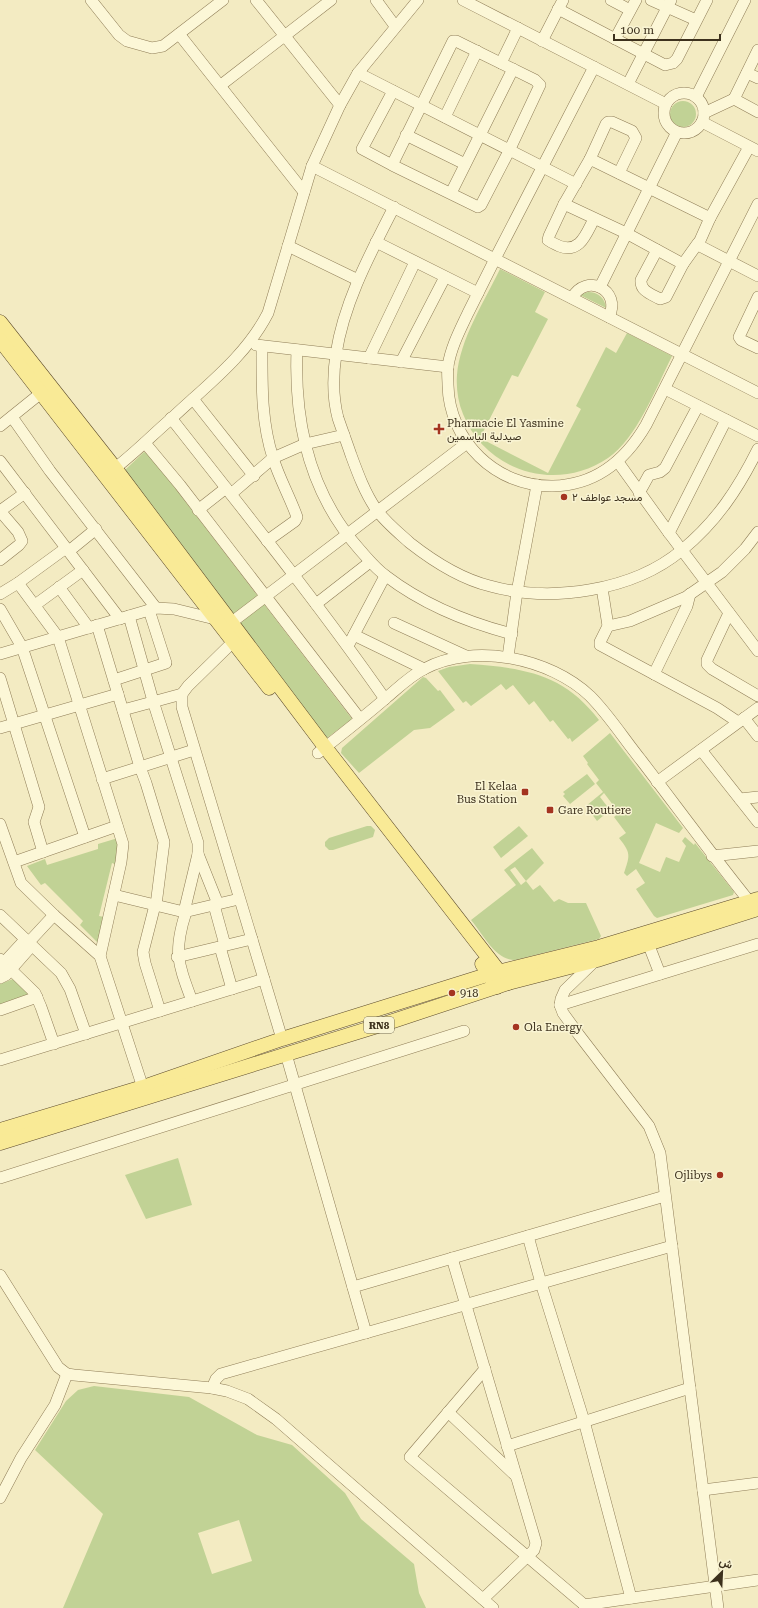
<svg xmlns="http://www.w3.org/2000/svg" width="758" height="1608" viewBox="0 0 758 1608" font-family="'Roboto Serif',Vazirmatn,serif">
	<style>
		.green { fill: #c1d295; fill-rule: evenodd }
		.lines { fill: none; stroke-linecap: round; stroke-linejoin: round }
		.minor-casing { stroke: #8f7d57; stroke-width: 12 }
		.major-casing { stroke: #5c4a2c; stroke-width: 15 }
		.minor { stroke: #fcf7d7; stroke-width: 11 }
		.major { stroke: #f9ea96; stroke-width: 14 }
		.poi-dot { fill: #a43420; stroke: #f9f4d3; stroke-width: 1.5 }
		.labels { text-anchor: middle; stroke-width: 3; stroke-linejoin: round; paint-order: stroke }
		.shield { fill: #f9f4d3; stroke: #756c54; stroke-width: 1 }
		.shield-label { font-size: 10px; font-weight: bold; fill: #3d311d }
		.poi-label { font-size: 11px; fill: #3d311d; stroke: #f9f4d3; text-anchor: start }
	</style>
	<rect width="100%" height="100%" fill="#f3ebc2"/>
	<g class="green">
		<circle cx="683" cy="114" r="13"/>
		<path d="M 500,269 L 545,292 L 535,312 L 548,319 L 518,377 L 512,375 L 480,438 L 548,473 L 581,409 L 576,406 L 606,347 L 616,353 L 627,333 L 672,356 C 656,388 637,438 608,458 C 557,493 486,472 463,414 C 458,402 456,388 457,375 C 460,339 484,302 500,269 Z"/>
		<path d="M 588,292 C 598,292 605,298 606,308 L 580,295 Z"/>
		<polygon points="144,452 149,454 352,719 327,738 124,474 126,469"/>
		<path d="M 470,664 C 525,668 564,674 599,720 L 572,742 L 570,738 L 568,739 L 553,720 L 550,722 L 534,701 L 529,705 L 513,685 L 506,690 L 501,684 L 471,706 L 466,701 L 463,703 L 438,671 L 449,667 Z"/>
		<polygon points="423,677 426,678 438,691 440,690 455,710 430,728 414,730 359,773 341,753 342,748"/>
		<path d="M 610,733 L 683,828 L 679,833 L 656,823 L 639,863 L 660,872 L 666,857 L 679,862 L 686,846 L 682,841 L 685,837 L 694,845 L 695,843 L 734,892 L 733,895 L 657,918 L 654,916 L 636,889 L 645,883 L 636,869 L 627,876 L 624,873 C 630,855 631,853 619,838 L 626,833 L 614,817 L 619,813 L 604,793 L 600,797 L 610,810 L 597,821 L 586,806 L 603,792 L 596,783 L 599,780 L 587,764 L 588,763 L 583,756 Z"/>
		<polygon points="587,774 595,784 570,804 563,796 565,794 563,792"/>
		<polygon points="367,826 371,826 375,830 373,837 333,850 329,850 325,846 325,842 329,838"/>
		<polygon points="519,826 528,836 501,858 493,847"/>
		<polygon points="118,838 117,865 112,863 99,916 104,917 99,944 80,925 83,921 45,883 41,885 27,866 45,859 47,865 98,849 98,844"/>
		<path d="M 532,848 L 544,863 L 526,881 L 533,890 L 540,885 L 554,902 L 559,899 L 568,903 L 586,903 L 601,936 L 599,939 L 515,960 C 495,960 483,934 471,920 L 516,885 L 504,870 ZM 515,867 L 526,881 L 521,885 L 510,870 Z"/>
		<polygon points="13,979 32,997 0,1007 0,984"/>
		<polygon points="178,1158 192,1205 146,1219 125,1175"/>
		<path d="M 94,1386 L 189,1397 L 257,1435 L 292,1445 L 345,1493 L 361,1519 L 414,1564 L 419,1593 L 426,1608 L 63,1608 L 103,1514 L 35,1450 L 66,1401 L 78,1390 ZM 239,1520 L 252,1561 L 212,1574 L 198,1533 Z"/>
	</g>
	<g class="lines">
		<g class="minor-casing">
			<g id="minor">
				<polyline points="91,0 119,35 127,41 152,48 163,46 223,0"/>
				<polyline points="256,0 340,105"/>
				<polyline points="376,0 395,26"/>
				<polyline points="463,0 666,104"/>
				<polyline points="611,0 630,10"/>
				<polyline points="651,0 696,20"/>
				<polyline points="558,9 665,65 673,63 677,59 707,0"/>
				<polyline points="179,34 304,192"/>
				<polyline points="615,39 636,0"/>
				<polyline points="542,41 563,0"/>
				<polyline points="501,63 518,28"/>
				<path d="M 594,67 C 562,129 530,191 498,253 C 488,273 478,293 468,313 C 460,330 451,347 448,366 C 447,372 448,379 448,385 C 449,441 496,487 553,486 C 596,485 625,461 646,425 L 758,204"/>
				<polyline points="358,73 576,184"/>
				<polyline points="747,73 758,78"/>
				<polyline points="628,84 671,0"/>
				<polyline points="221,85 331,0"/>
				<circle cx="684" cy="113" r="20"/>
				<polyline points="696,97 745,0"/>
				<polyline points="734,99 758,50"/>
				<polyline points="704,113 734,99 758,112"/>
				<polyline points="445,117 477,51"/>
				<polyline points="702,122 758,151"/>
				<polyline points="406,135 465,164"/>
				<polyline points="749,147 710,218 698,245 758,276"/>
				<polyline points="590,159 606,124 608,122 612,122 632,131 636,138 619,173"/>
				<polyline points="392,165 453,41 456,41 535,80 540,85 509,151 481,205 478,207 392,165 362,149 393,91"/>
				<polyline points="312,166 758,393"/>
				<polyline points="451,193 513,69"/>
				<polyline points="564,204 626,233 683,264 698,243"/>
				<path d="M 394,207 C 370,254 344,302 336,354 C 333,374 333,399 338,418 C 342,430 347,443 351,455 C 358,474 365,493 376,509 C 385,522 399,533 410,543 C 433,561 461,579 490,586 C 551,603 633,591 682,550 C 717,521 738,489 758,449"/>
				<path d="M 594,219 C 586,234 580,254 559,246 C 555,244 552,243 548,240 L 549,236 L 564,204 L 590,159 L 710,218"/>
				<polyline points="376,242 478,293"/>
				<polyline points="288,246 358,280"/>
				<path d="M 657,250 L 641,280 C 640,291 651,294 660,299 L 666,297 L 683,264"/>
				<polyline points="600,287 677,132"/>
				<polyline points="758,297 739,337 741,340 758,348"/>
				<path d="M 572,298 C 586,272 622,290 609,317"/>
				<polyline points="256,345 448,367"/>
				<path d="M 262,346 C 262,384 261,421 273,458 C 279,478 290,497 297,517 L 295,521 L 267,541"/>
				<path d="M 297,350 C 294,424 311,495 360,550 C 368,559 376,569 386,576 C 424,605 466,622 512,634"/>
				<polyline points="369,358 415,262"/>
				<polyline points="401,362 445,277"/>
				<polyline points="665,389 758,436"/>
				<polyline points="193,399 254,476"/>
				<polyline points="12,417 50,471 156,608"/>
				<path d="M 171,418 C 244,511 318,603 385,699"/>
				<polyline points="0,426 46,389"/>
				<polyline points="145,443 180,485 360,719"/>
				<polyline points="0,461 120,619"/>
				<polyline points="618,462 669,533 758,651"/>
				<path d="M 110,472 C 132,456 151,436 172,418 C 207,385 246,356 268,313 L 312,166 L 340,105 L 358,73 L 418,0"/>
				<polyline points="639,493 649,475 660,472 665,468 698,406"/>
				<polyline points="231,494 273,458 305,444 344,435"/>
				<polyline points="198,510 226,488"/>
				<polyline points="0,511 18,532 22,541 19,545 0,560"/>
				<polyline points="0,511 25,493"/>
				<polyline points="669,533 726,420"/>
				<polyline points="69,551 96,529"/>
				<polyline points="18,583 58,637 123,844 121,862 100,956"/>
				<polyline points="59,587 89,628"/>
				<polyline points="602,588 608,626 600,642 600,645 717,708 738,722"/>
				<polyline points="0,594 18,583 66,548"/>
				<polyline points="316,604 370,562"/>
				<polyline points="35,605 83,570"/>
				<polyline points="0,609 22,647 85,837"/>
				<polyline points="729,613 707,660 707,664 712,669 758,696"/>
				<polyline points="129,616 153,701 198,843 198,854 184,912"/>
				<polyline points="232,622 467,443"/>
				<polyline points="394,623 466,656"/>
				<polyline points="97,625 140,767 146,783 164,842 156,905"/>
				<polyline points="608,626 630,621 686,597 722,572 745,549 758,532"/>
				<polyline points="354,635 424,669"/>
				<polyline points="240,637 234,641 188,686 182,694 182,707 282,1039"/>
				<polyline points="348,646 385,576"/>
				<polyline points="0,654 156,608 174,609 219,620"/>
				<polyline points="508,657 517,592 537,485"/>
				<polyline points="654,674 687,606 690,594"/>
				<polyline points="0,678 39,807 34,822 43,852"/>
				<polyline points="114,680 166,663 149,610"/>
				<polyline points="123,710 182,694"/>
				<polyline points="744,718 758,736"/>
				<polyline points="0,728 118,694"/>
				<polyline points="701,750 758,822"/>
				<path d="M 318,753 C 341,735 364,717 386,698 C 398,688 410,676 424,669 C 474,642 550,658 590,696 C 609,715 624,739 641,760 C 677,807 712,855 749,901"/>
				<polyline points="102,779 194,750"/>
				<polyline points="657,782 758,708"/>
				<polyline points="740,799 758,797"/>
				<polyline points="0,824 21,883 54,915 100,956 145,1094"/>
				<polyline points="198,854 218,904"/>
				<polyline points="712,856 758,851"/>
				<polyline points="14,862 117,826"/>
				<polyline points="114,895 184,912 239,899"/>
				<polyline points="155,905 143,952 145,963 160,1011"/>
				<polyline points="214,905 225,945"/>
				<path d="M 186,912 C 173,952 178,963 192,1001"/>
				<polyline points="0,915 61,973 70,989 86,1034"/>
				<polyline points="646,938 660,974"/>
				<polyline points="220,947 232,989"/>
				<polyline points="177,957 252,939"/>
				<polyline points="0,959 35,993 41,1007 54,1044"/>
				<polyline points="596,960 565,990 561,999 560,1005 563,1013 579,1035 649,1126 660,1153 718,1608"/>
				<polyline points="0,967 22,943 29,942"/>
				<polyline points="0,978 6,975 28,950 29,942 54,915"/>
				<polyline points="560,1005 758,944"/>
				<polyline points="0,1010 37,997"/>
				<polyline points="286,1054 366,1333"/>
				<polyline points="0,1060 264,979"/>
				<polyline points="0,1178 464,1031"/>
				<polyline points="528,1236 541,1283 584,1421 631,1598"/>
				<polyline points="452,1258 536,1543 534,1550 483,1599"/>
				<polyline points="0,1275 58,1367 67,1374 74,1375 212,1388 227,1391 248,1399 276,1419 493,1608"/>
				<polyline points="353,1287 665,1196"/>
				<polyline points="485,1369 410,1457 588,1608"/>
				<polyline points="212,1388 216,1379 221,1374 672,1246"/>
				<polyline points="448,1412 516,1476"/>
				<polyline points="507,1446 690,1388"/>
				<polyline points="703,1490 758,1483"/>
				<polyline points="0,1498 21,1458 55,1405 67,1374"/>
				<polyline points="584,1605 758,1580"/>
			</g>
		</g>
		<g class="major-casing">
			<g id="major">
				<polyline points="0,322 115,468 325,747 508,983"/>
				<polyline points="0,340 269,688"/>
				<polyline points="482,964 497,987"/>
				<polyline points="0,1130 143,1087 282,1039 490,974 599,947 758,899"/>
				<polyline points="0,1143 387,1023 508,983 597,960 758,909"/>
			</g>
		</g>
		<use href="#minor" class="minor"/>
		<use href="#major" class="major"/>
	</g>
	<g class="poi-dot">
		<path d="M437 423h4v4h4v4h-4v4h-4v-4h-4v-4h4z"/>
		<circle cx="564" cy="497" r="4"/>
		<rect x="521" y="788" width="8" height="8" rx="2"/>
		<rect x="546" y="806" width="8" height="8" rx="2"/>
		<circle cx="452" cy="993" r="4"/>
		<circle cx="516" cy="1027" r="4"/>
		<circle cx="720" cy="1175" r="4"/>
	</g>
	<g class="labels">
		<rect class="shield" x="364" y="1017" width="30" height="16" rx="3"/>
		<g class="shield-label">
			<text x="379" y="1029">RN8</text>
		</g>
		<g class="poi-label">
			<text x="447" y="427">Pharmacie El Yasmine<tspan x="447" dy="13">صيدلية الياسمين</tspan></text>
			<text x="572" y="501">مسجد عواطف ٢</text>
			<text x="517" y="790" text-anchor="end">El Kelaa<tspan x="517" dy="13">Bus Station</tspan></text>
			<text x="558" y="814">Gare Routiere</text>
			<text x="460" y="997">918</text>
			<text x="524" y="1031">Ola Energy</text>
			<text x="712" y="1179" text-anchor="end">Ojlibys</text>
		</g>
	</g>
	<g transform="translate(722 1572) rotate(24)" stroke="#f9f4d3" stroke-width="3" paint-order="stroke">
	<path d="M0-3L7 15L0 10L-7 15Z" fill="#3d311d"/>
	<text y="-6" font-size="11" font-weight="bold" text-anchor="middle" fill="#3d311d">ش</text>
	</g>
	<path d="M614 34v6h106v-6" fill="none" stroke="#3d311d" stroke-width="2"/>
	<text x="620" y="34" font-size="12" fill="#3d311d" stroke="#f9f4d3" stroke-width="3" paint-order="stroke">100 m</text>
</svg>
